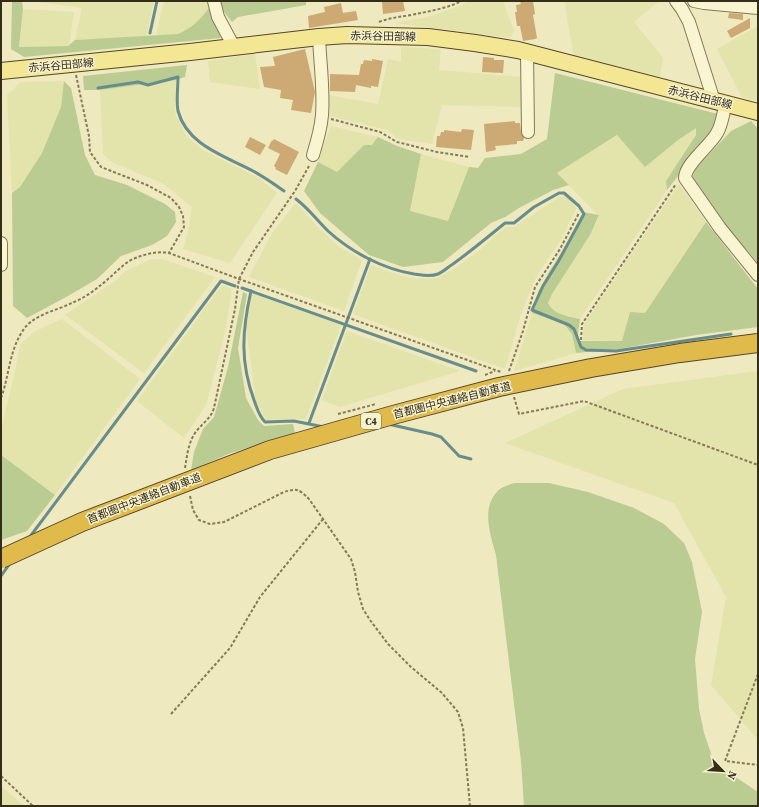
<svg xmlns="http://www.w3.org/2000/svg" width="759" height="807" viewBox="0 0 759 807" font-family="'Source Serif 4','Noto Sans JP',serif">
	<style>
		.farmland { fill: #e2e4ab }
		.green { fill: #bacc92 }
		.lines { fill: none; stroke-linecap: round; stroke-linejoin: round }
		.stream { stroke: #698d8b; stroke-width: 3 }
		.building { fill: #cda973 }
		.minor-casing { stroke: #867957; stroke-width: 14 }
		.major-casing { stroke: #54462b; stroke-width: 18 }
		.path { stroke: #867957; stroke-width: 2; stroke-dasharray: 3 2; stroke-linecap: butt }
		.minor { stroke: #f9f5d1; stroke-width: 12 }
		.major { stroke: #f3e794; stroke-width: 16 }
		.highway-bridge-casing { stroke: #54462b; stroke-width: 20; stroke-linecap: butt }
		.highway-bridge { stroke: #e0bb4c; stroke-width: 18 }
		.labels { text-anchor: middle; stroke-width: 3; stroke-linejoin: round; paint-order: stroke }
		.shield { fill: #f5f2cd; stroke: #6f6850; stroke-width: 1 }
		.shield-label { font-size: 10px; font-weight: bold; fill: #352d1b }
		.street-label { font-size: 11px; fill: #352d1b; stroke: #f5f2cd }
	</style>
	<rect width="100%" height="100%" fill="#eee9be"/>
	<g class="farmland">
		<polygon points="32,1 154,1 146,37 75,40 82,8"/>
		<polygon points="164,1 208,1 209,8 199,21 190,29 179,34 156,36"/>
		<polygon points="468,1 503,1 514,31 510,38 395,23 428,17 462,5"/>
		<polygon points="565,1 659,1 634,22 663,58 660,77 574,57 567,18"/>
		<polygon points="23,9 74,12 69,46 19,47"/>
		<polygon points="758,26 758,101 742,97 717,49"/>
		<polygon points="401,47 424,48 441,50 439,70 523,77 521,107 442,105 432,144 398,139 387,130 330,116 329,95 378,104 388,59 401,62"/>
		<polygon points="255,54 260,89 210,82 208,61"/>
		<polygon points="176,80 175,113 186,136 204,151 259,178 277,193 230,263 183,249 188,232 192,207 164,184 112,162 103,154 100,90"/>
		<polygon points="64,81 61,107 42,153 20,187 12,193 7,95 21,82"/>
		<polygon points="331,126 378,137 372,145 364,145 337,172 318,162"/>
		<polygon points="696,128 696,135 666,181 667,190 580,319 560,314 551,308 548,303 552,294 590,235 599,216 557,173 618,135 678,140"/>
		<polygon points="421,154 469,167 448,221 410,211"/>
		<polygon points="679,184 706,222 645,313 630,312 622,341 583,340 584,324"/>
		<polygon points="565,196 574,204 576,209 562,238 536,277 521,314 505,369 353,314 371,265 392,273 416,279 437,278 457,267 481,249 505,227 514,227 559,197"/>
		<polygon points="296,203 318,227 338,246 362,260 344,311 249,277 272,233"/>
		<polygon points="151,259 162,259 215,277 144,373 65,315 115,281 126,271"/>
		<polygon points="222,285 231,289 231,296 225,332 206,405 184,438 137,401"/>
		<polygon points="252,293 341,325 306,419 266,420 256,401 246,327"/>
		<polygon points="532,313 564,324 572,334 576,353 514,371"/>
		<polygon points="62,319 140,379 55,495 1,455 1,431 15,371 20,345 34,332"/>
		<polygon points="347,331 460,371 340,407 322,400"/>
		<polygon points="758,371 758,740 711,685 726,597 674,503 505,443 623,389"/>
		<polygon points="1,786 24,806 1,806"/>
	</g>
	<g class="green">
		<path d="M 12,1 L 22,1 L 23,9 L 19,47 L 68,46 L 75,40 L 178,34 C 193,27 199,21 209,8 L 221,38 L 24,57 L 11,49 Z"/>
		<polygon points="220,1 306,1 306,5 238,17 232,22 221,8"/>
		<polygon points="187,65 185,77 176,80 100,90 84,90 83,76"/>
		<polygon points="555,73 718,114 714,130 667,190 666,181 696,135 696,128 678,140 645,167 617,135 557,173 569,185 553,190 519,208 507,216 491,223 443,262 403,267 369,255 320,213 304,191 318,162 337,172 364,145 372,145 378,137 397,146 421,154 410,211 448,221 469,167 478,168 485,158 521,154 547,139"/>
		<polygon points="64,81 71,88 85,155 95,175 127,185 165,204 175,212 176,222 167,236 152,245 121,256 97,279 68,296 27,318 13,306 12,193 20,187 42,153 61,107"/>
		<path d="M 751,121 L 758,129 L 758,263 C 745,247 695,194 693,177 C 693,174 695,171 696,168 L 731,131 Z"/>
		<path d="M 583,212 L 599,215 L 590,235 L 552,294 L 548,303 C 554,315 568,316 580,319 L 577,341 L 622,341 L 630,312 L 645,313 L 706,222 L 758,289 L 758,327 L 696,335 L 619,349 L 576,353 L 572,334 L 564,324 L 532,313 L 538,292 L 549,272 L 567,244 Z"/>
		<polygon points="243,292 247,294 238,348 246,398 258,420 264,426 293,424 295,433 231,453 191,470 194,452 203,429 214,417 228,367"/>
		<polygon points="1,455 55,495 27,531 1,540"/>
		<path d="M 515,483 L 549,483 L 588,492 L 634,508 L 664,524 L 684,543 L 692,562 L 702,612 L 695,659 L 699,709 L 704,733 L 713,759 L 728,772 L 758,792 L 758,806 L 524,806 L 521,761 L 496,555 C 490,533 480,506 500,489 C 504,486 511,484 515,483 Z"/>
	</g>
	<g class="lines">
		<g class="stream">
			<polyline points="150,33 157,1"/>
			<path d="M 98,88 L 138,82 L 148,85 L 178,77 C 178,88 176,101 178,111 C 187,145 225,156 253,171 C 264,177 274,184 284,191"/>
			<path d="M 296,199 C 308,208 317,220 328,231 C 351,252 383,269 414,274 C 422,275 430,277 438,274 C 443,272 448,267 453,264 C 471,251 488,237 505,223 L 514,223 L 534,207 L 559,193 L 564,193 L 579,206 L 584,214 L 558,262 L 543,286 L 532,310 L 569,325 L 574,329 L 581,347 L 586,350 L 616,351 L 731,334"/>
			<polyline points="242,288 476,371"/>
			<path d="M 251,291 C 242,331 240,362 254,400 C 257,408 259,416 265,422 L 294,421 L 324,427"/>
			<polyline points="309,423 370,259"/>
			<polyline points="388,424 432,434 441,437 459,456 471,459"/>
			<polyline points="29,538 221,281 235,286"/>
			<polyline points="1,576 11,562"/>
		</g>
	</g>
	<g class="building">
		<polygon points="382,1 403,1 405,11 383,14"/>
		<polygon points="520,1 533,1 535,14 533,15 537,38 535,39 523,41 520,26 517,26 515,12 517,12 516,5 521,4"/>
		<polygon points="341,3 343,13 356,11 358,20 309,28 308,16 325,12 324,7"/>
		<polygon points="729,13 743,14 743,20 728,18"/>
		<polygon points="750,18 750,28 731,38 727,31"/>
		<polygon points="305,49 315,92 311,113 291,110 293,100 280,98 281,90 264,87 260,67 275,66 273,57"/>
		<polygon points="483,57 494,58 494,60 504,60 503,73 482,72"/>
		<polygon points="372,59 383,61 378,87 371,86 371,88 356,85 355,92 330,91 330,74 359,75 361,64 363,64 364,60 372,61"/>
		<polygon points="515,121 515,123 520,123 521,132 524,138 523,141 517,141 517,144 495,146 496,150 486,152 484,124"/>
		<polygon points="462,129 474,130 471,150 436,147 437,136 440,136 441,132 444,132 444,130 461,132"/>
		<polygon points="250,137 266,145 260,155 245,147"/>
		<polygon points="274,139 299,152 287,175 275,169 276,168 274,166 280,154 268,148 272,140 273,141"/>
	</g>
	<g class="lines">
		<g class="minor-casing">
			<g id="minor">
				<polyline points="214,1 218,17 234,47"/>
				<polyline points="676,1 682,9 689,22 714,101"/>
				<polyline points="694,1 704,3 758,8"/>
				<polyline points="527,53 528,132"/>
				<path d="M 726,103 C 723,113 722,125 717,133 C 710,146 685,164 685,178 L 720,228 L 758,275"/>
				<path d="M 313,155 C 317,142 321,129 322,115 C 324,89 320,63 319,37"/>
				<polyline points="1,243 1,265"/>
			</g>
		</g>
		<g class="major-casing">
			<polyline id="major" points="1,71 190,52 319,37 347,35 428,37 475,43 518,50 758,112"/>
		</g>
		<g class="path">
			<path d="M 379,22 C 391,17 403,17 416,14 C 431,11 447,8 462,1"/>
			<polyline points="76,75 89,136 90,152 101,167 147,185 171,198 179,207 183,216 184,227 169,253"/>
			<polyline points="331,119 380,132 397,142 437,152 470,157"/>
			<polyline points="581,340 582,324 676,184"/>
			<polyline points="509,371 523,331 535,287 560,249 579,213"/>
			<polyline points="485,375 495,371"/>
			<polyline points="514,397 519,414 584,401 758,465"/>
			<path d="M 1,398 C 9,377 9,352 22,332 C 32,314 57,311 74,302 C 84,298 94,291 102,284 C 113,276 121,265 133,259 C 145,254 156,251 169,253 L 239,279 L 501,372"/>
			<polyline points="338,414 376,404"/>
			<path d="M 185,468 C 187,456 188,444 195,433 C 201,424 211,419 214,408 L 235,309 L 239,279 L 253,252 L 295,191 L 309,166"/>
			<path d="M 190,496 L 193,510 L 199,520 L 210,524 L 224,522 L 284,492 C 297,488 299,489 309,499 L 351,559 L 355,572 L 358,592 L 363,609 L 370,620 L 388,644 L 411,667 L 442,693 L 458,712 L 463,728 L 470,806"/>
			<polyline points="758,674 725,761 758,765"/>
			<polyline points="171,714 230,648 260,597 323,519"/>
			<polyline points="1,776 33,806"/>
		</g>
		<use href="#minor" class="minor"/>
		<use href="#major" class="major"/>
		<g class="highway-bridge-casing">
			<polyline id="highway-bridge" points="1,559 82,522 270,450 393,415 499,387 591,368 680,353 758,343"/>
		</g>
		<use href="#highway-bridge" class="highway-bridge"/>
	</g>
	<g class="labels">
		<rect class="shield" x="361" y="413" width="20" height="16" rx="3"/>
		<g class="shield-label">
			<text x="371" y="425">C4</text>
		</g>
		<g class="street-label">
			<text transform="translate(383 36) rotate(1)" y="4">赤浜谷田部線</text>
			<text transform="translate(61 65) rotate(-5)" y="4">赤浜谷田部線</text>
			<text transform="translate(700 97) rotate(14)" y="4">赤浜谷田部線</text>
			<text transform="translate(452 400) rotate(-14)" y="4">首都圏中央連絡自動車道</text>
			<text transform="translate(144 498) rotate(-21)" y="4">首都圏中央連絡自動車道</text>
		</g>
	</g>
	<rect width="759" height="807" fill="none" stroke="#352d1b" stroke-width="4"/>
	<g transform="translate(723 771) rotate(115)" stroke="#f5f2cd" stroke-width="3" paint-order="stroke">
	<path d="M0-3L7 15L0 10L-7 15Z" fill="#352d1b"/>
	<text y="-6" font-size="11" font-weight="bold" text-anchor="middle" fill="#352d1b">N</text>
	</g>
</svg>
